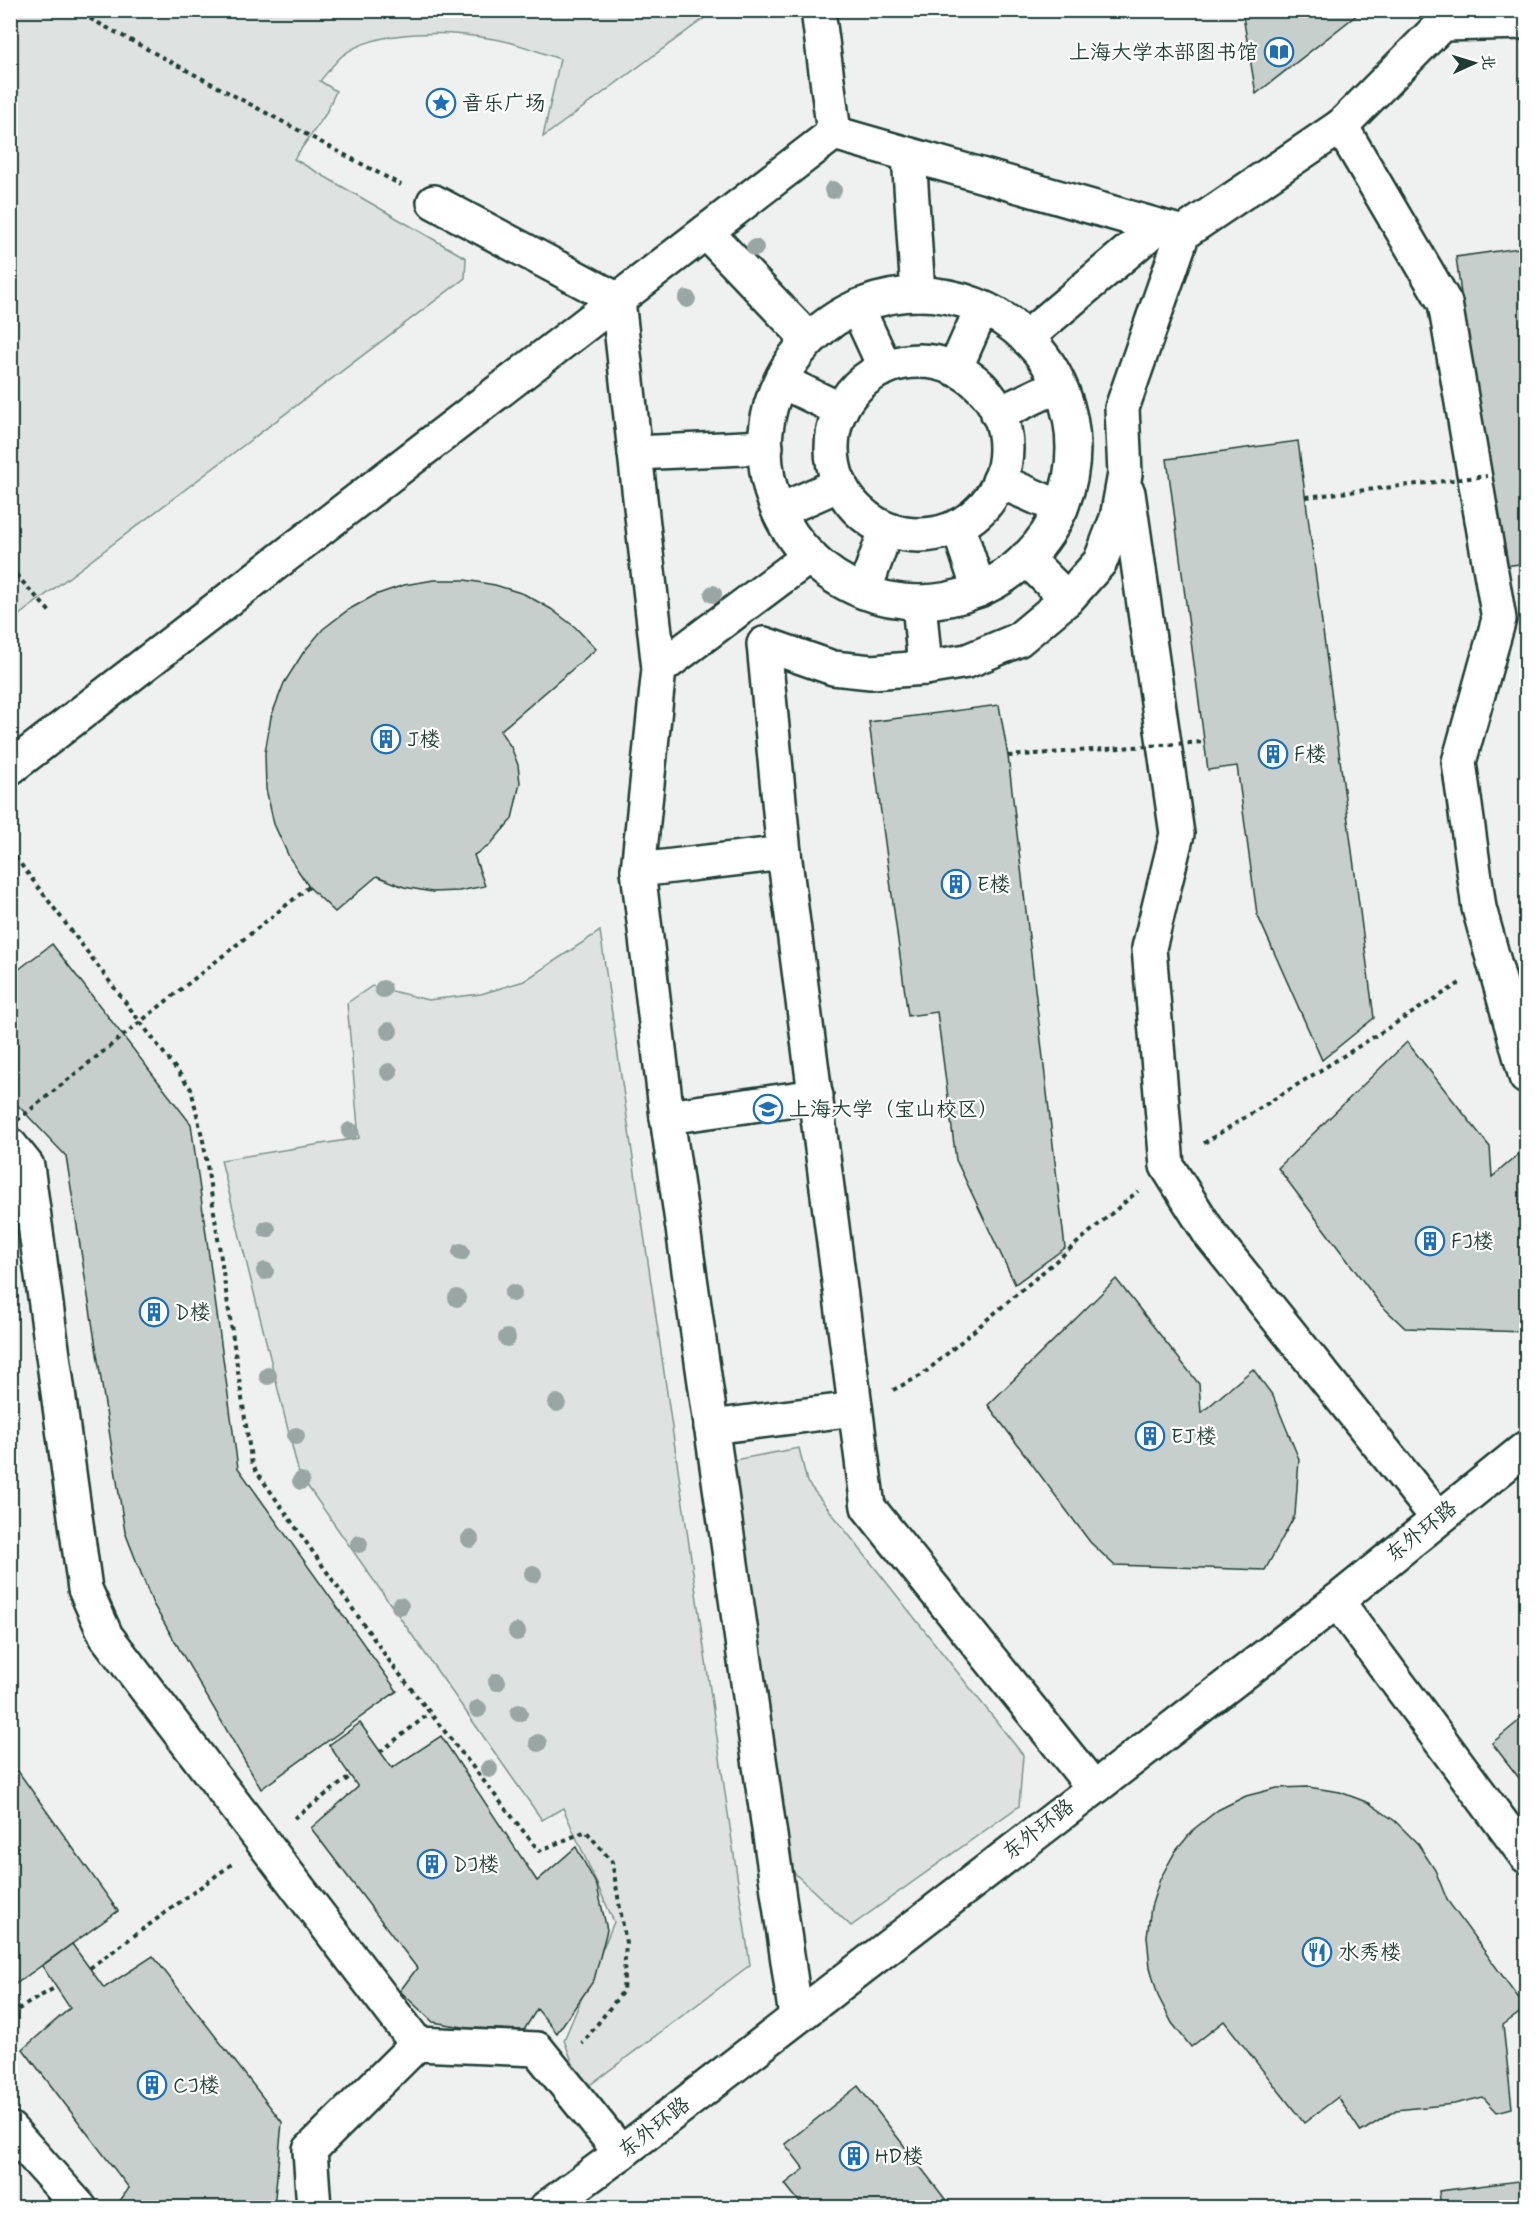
<svg xmlns="http://www.w3.org/2000/svg" width="1537" height="2218" viewBox="0 0 1537 2218" font-family="Mynerve,'LXGW WenKai TC',sans-serif">
	<style>
		.built { fill: #eef1f0 }
		.green { fill: #dee3e2; stroke: #7e908b; stroke-width: 1.5 }
		.building { fill: #c7cfcc; stroke: #1f3d34; stroke-width: 1.5 }
		.lines { fill: none; stroke-linecap: round; stroke-linejoin: round }
		.minor-casing { stroke: #1f3d34; stroke-width: 38 }
		.path { stroke: #1f3d34; stroke-width: 4; stroke-dasharray: 4.5 4.5; stroke-linecap: butt }
		.minor { stroke: #fff; stroke-width: 33 }
		.path-bridge { stroke: #1f3d34; stroke-width: 4; stroke-dasharray: 4.5 4.5; stroke-linecap: butt }
		.tree { fill: #99a6a3 }
		.labels { text-anchor: middle; stroke-width: 4.5; stroke-linejoin: round; paint-order: stroke }
		.poi-label { font-size: 21px; fill: #1f3d34; stroke: #fff; text-anchor: start }
		.street-label { font-size: 21px; fill: #1f3d34; stroke: #fff }
	</style>
	<rect width="100%" height="100%" fill="#fff"/>
	<filter id="ink" filterUnits="userSpaceOnUse"><feTurbulence type="fractalNoise" baseFrequency=".0167" numOctaves="2"/><feDisplacementMap in="SourceGraphic" scale="12" xChannelSelector="R" yChannelSelector="G"/><feConvolveMatrix kernelMatrix="1 2 1 2 8 2 1 2 1" color-interpolation-filters="sRGB"/></filter>
	<g filter="url(#ink)">
		<rect class="built" x="11" y="11" width="1515" height="2196"/>
		<g class="green">
			<path d="M 11,10 L 714,10 L 714,11 L 543,137 L 560,59 C 539,52 516,42 494,39 C 453,31 376,28 342,56 C 334,63 327,73 320,81 L 336,91 L 325,115 L 294,159 L 466,258 L 465,278 L 11,621 Z"/>
			<polygon points="600,931 750,1965 583,2090 564,2040 614,1922 563,1808 542,1820 299,1474 221,1160 359,1138 347,1003 372,986 428,1000 481,994 524,981"/>
			<polygon points="799,1448 807,1482 1023,1755 1019,1806 851,1926 790,1869 734,1460"/>
		</g>
		<g class="building">
			<polygon points="1242,10 1363,10 1256,94"/>
			<polygon points="1526,247 1526,563 1498,567 1456,257"/>
			<polygon points="1298,441 1374,1018 1322,1060 1257,914 1237,766 1208,770 1167,459"/>
			<polygon points="434,580 465,580 495,585 524,594 551,609 575,627 596,649 500,731 511,747 518,765 520,783 512,819 489,846 474,855 485,886 459,891 432,892 404,887 377,876 335,912 309,887 289,857 274,824 266,789 265,753 271,717 284,683 303,653 323,629 348,610 375,595 404,585"/>
			<polygon points="999,705 1008,756 1065,1248 1015,1284 956,1160 937,1012 908,1016 869,722"/>
			<polygon points="52,944 191,1124 238,1468 397,1691 261,1789 153,1604 125,1532 66,1156 10,1097 10,976"/>
			<polygon points="1407,1042 1490,1147 1492,1177 1526,1148 1526,1332 1405,1328 1381,1305 1278,1168"/>
			<polygon points="1116,1279 1199,1384 1201,1413 1253,1369 1273,1396 1299,1459 1295,1515 1265,1570 1114,1565 1090,1542 988,1405"/>
			<polygon points="1526,1715 1526,1787 1492,1743"/>
			<polygon points="360,1723 392,1768 441,1736 537,1881 576,1847 597,1886 607,1930 594,1980 557,2033 537,2009 524,2030 469,2028 433,2022 400,1991 417,1968 311,1828 358,1787 329,1745"/>
			<polygon points="10,1760 118,1911 10,1988"/>
			<polygon points="1308,1787 1340,1792 1369,1803 1395,1821 1418,1844 1435,1870 1447,1900 1526,2008 1503,2025 1512,2108 1497,2112 1483,2097 1454,2104 1396,2110 1361,2132 1338,2097 1304,2123 1224,2021 1191,2047 1172,2023 1158,1996 1150,1967 1147,1937 1151,1907 1160,1879 1175,1852 1194,1829 1218,1810 1246,1796 1277,1788"/>
			<polygon points="72,1944 104,1988 153,1956 282,2122 274,2208 115,2208 129,2188 23,2049 70,2008 42,1966"/>
			<polygon points="858,2086 952,2208 804,2208 785,2184 804,2169 785,2144"/>
			<polygon points="1526,2180 1526,2208 1441,2208 1439,2191"/>
		</g>
		<g class="lines">
			<g class="minor-casing">
				<g id="minor">
					<polyline points="1442,24 1526,22"/>
					<polyline points="1341,126 1445,303 1499,619 1459,762 1479,908 1526,1077"/>
					<polyline points="834,133 1183,233"/>
					<polyline points="909,155 918,294"/>
					<polyline points="434,202 618,300 659,669 638,870"/>
					<polyline points="706,232 809,340"/>
					<circle cx="919" cy="448" r="154"/>
					<polyline points="857,307 885,368"/>
					<polyline points="1026,338 1158,226"/>
					<circle cx="919" cy="448" r="87"/>
					<polyline points="955,369 982,308"/>
					<polyline points="781,381 841,410"/>
					<polyline points="998,414 1059,385"/>
					<polyline points="635,453 766,447"/>
					<polyline points="999,481 1061,508"/>
					<polyline points="1128,493 1177,834 1149,948 1167,1166 1210,1234 1437,1517"/>
					<polyline points="779,511 840,484"/>
					<polyline points="958,526 979,590"/>
					<polyline points="1026,558 1067,599"/>
					<polyline points="864,592 886,530"/>
					<polyline points="919,602 925,668"/>
					<polyline points="659,669 810,556"/>
					<polyline points="10,768 834,133 818,10"/>
					<polyline points="784,853 638,870 667,1117 796,2017"/>
					<polyline points="667,1117 816,1096"/>
					<polyline points="10,1145 27,1166 85,1589 106,1636 417,2044"/>
					<polyline points="711,1427 855,1409"/>
					<polyline points="1337,1601 1526,1856"/>
					<polyline points="1093,1787 868,1507 784,853 764,644 833,668 871,672 925,668 967,661 1018,640 1067,599 1100,562 1117,518 1125,474 1122,408 1183,233 1341,126 1442,24 1459,10"/>
					<polyline points="10,2129 80,2208"/>
					<polyline points="314,2208 310,2150 417,2044 537,2049 621,2153"/>
					<polyline points="546,2208 621,2153 1337,1601 1526,1448"/>
				</g>
			</g>
			<g class="path">
				<polyline points="74,10 401,185"/>
				<polyline points="10,568 50,612"/>
				<polyline points="10,850 191,1089 204,1145 252,1465 390,1662 539,1851 586,1831 612,1862 626,1943 623,1991 582,2044"/>
				<polyline points="1204,1143 1460,983"/>
				<polyline points="893,1390 922,1375 1138,1191"/>
				<polyline points="380,1752 430,1713"/>
				<polyline points="294,1818 351,1776"/>
				<polyline points="90,1968 232,1864"/>
				<polyline points="10,2014 56,1987"/>
			</g>
			<use href="#minor" class="minor"/>
			<g class="path-bridge">
				<polyline points="1306,497 1487,476"/>
				<polyline points="1008,756 1204,742"/>
				<polyline points="10,1126 309,887"/>
			</g>
		</g>
		<g class="tree">
			<circle cx="833" cy="190" r="9"/>
			<circle cx="755" cy="248" r="9"/>
			<circle cx="687" cy="299" r="9"/>
			<circle cx="713" cy="594" r="9"/>
			<circle cx="383" cy="989" r="9"/>
			<circle cx="389" cy="1031" r="9"/>
			<circle cx="389" cy="1072" r="9"/>
			<circle cx="350" cy="1131" r="9"/>
			<circle cx="267" cy="1229" r="9"/>
			<circle cx="461" cy="1252" r="9"/>
			<circle cx="265" cy="1271" r="9"/>
			<circle cx="513" cy="1293" r="9"/>
			<circle cx="457" cy="1298" r="9"/>
			<circle cx="507" cy="1338" r="9"/>
			<circle cx="268" cy="1376" r="9"/>
			<circle cx="557" cy="1403" r="9"/>
			<circle cx="296" cy="1436" r="9"/>
			<circle cx="301" cy="1481" r="9"/>
			<circle cx="470" cy="1539" r="9"/>
			<circle cx="359" cy="1544" r="9"/>
			<circle cx="533" cy="1574" r="9"/>
			<circle cx="400" cy="1606" r="9"/>
			<circle cx="517" cy="1632" r="9"/>
			<circle cx="497" cy="1682" r="9"/>
			<circle cx="478" cy="1709" r="9"/>
			<circle cx="519" cy="1713" r="9"/>
			<circle cx="538" cy="1743" r="9"/>
			<circle cx="489" cy="1769" r="9"/>
		</g>
	</g>
	<defs>
		<g id="library-ring" transform="scale(1.5)"><circle r="9.5" fill="#fff" stroke="#1f6fb2" stroke-width="1.5"/><path d="M-6-4Q-3-5.5-.7-3.5V5Q-3 3-6 4ZM6-4Q3-5.5 .7-3.5V5Q3 3 6 4Z" fill="#1f6fb2"/></g>
		<g id="sight-ring" transform="scale(1.5)"><circle r="9.5" fill="#fff" stroke="#1f6fb2" stroke-width="1.5"/><path d="M0-6L1.8-2.2L6-1.7L2.9 1.2L3.7 5.4L0 3.3L-3.7 5.4L-2.9 1.2L-6-1.7L-1.8-2.2Z" fill="#1f6fb2"/></g>
		<g id="building-ring" transform="scale(1.5)"><circle r="9.5" fill="#fff" stroke="#1f6fb2" stroke-width="1.5"/><path d="M-4-6H4V6H1V3H-1V6H-4ZM-2.5-4.3h1.7v1.8h-1.7ZM.8-4.3h1.7v1.8H.8ZM-2.5-1h1.7V.8h-1.7ZM.8-1h1.7V.8H.8Z" fill="#1f6fb2"/></g>
		<g id="university-ring" transform="scale(1.5)"><circle r="9.5" fill="#fff" stroke="#1f6fb2" stroke-width="1.5"/><path d="M0-5L7-2L0 1L-7-2ZM-4 1L0 2.5L4 1V4Q0 6-4 4Z" fill="#1f6fb2"/></g>
		<g id="restaurant-ring" transform="scale(1.5)"><circle r="9.5" fill="#fff" stroke="#1f6fb2" stroke-width="1.5"/><path d="M-5-6h1v4h1v-4h1v4h1v-4h1v5L-1.5 .5V6h-2V.5L-5-1ZM5-6V6H3V1.5H1.5Q1.5-4 5-6Z" fill="#1f6fb2"/></g>
	</defs>
	<g fill-rule="evenodd">
		<use href="#library-ring" x="1279" y="52"/>
		<use href="#sight-ring" x="441" y="103"/>
		<use href="#building-ring" x="386" y="739"/>
		<use href="#building-ring" x="1273" y="754"/>
		<use href="#building-ring" x="956" y="884"/>
		<use href="#university-ring" x="768" y="1109"/>
		<use href="#building-ring" x="1430" y="1241"/>
		<use href="#building-ring" x="154" y="1312"/>
		<use href="#building-ring" x="1150" y="1436"/>
		<use href="#building-ring" x="432" y="1864"/>
		<use href="#restaurant-ring" x="1317" y="1952"/>
		<use href="#building-ring" x="152" y="2085"/>
		<use href="#building-ring" x="854" y="2156"/>
	</g>
	<g class="labels">
		<g class="poi-label">
			<text x="1258" y="59" text-anchor="end">上海大学本部图书馆</text>
			<text x="462" y="110">音乐广场</text>
			<text x="407" y="746">J楼</text>
			<text x="1294" y="761">F楼</text>
			<text x="977" y="891">E楼</text>
			<text x="789" y="1116">上海大学（宝山校区）</text>
			<text x="1451" y="1248">FJ楼</text>
			<text x="175" y="1319">D楼</text>
			<text x="1171" y="1443">EJ楼</text>
			<text x="453" y="1871">DJ楼</text>
			<text x="1338" y="1959">水秀楼</text>
			<text x="173" y="2092">CJ楼</text>
			<text x="875" y="2163">HD楼</text>
		</g>
		<g class="street-label">
			<text transform="translate(1421 1531) rotate(-39)" y="7">东外环路</text>
			<text transform="translate(1038 1829) rotate(-38)" y="7">东外环路</text>
			<text transform="translate(654 2127) rotate(-38)" y="7">东外环路</text>
		</g>
	</g>
	<rect width="1537" height="2218" fill="none" stroke="#fff" stroke-width="36"/>
	<rect x="18" y="18" width="1501" height="2182" fill="none" stroke="#1f3d34" stroke-width="2" filter="url(#ink)"/>
	<g transform="translate(1474 63) rotate(86)" stroke="#ffffff" stroke-width="4.5" paint-order="stroke">
	<path d="M0-4.5L10 22L0 15L-10 22Z" fill="#1f3d34"/>
	<text y="-9" font-size="16" font-weight="bold" text-anchor="middle" fill="#1f3d34">北</text>
	</g>
</svg>
